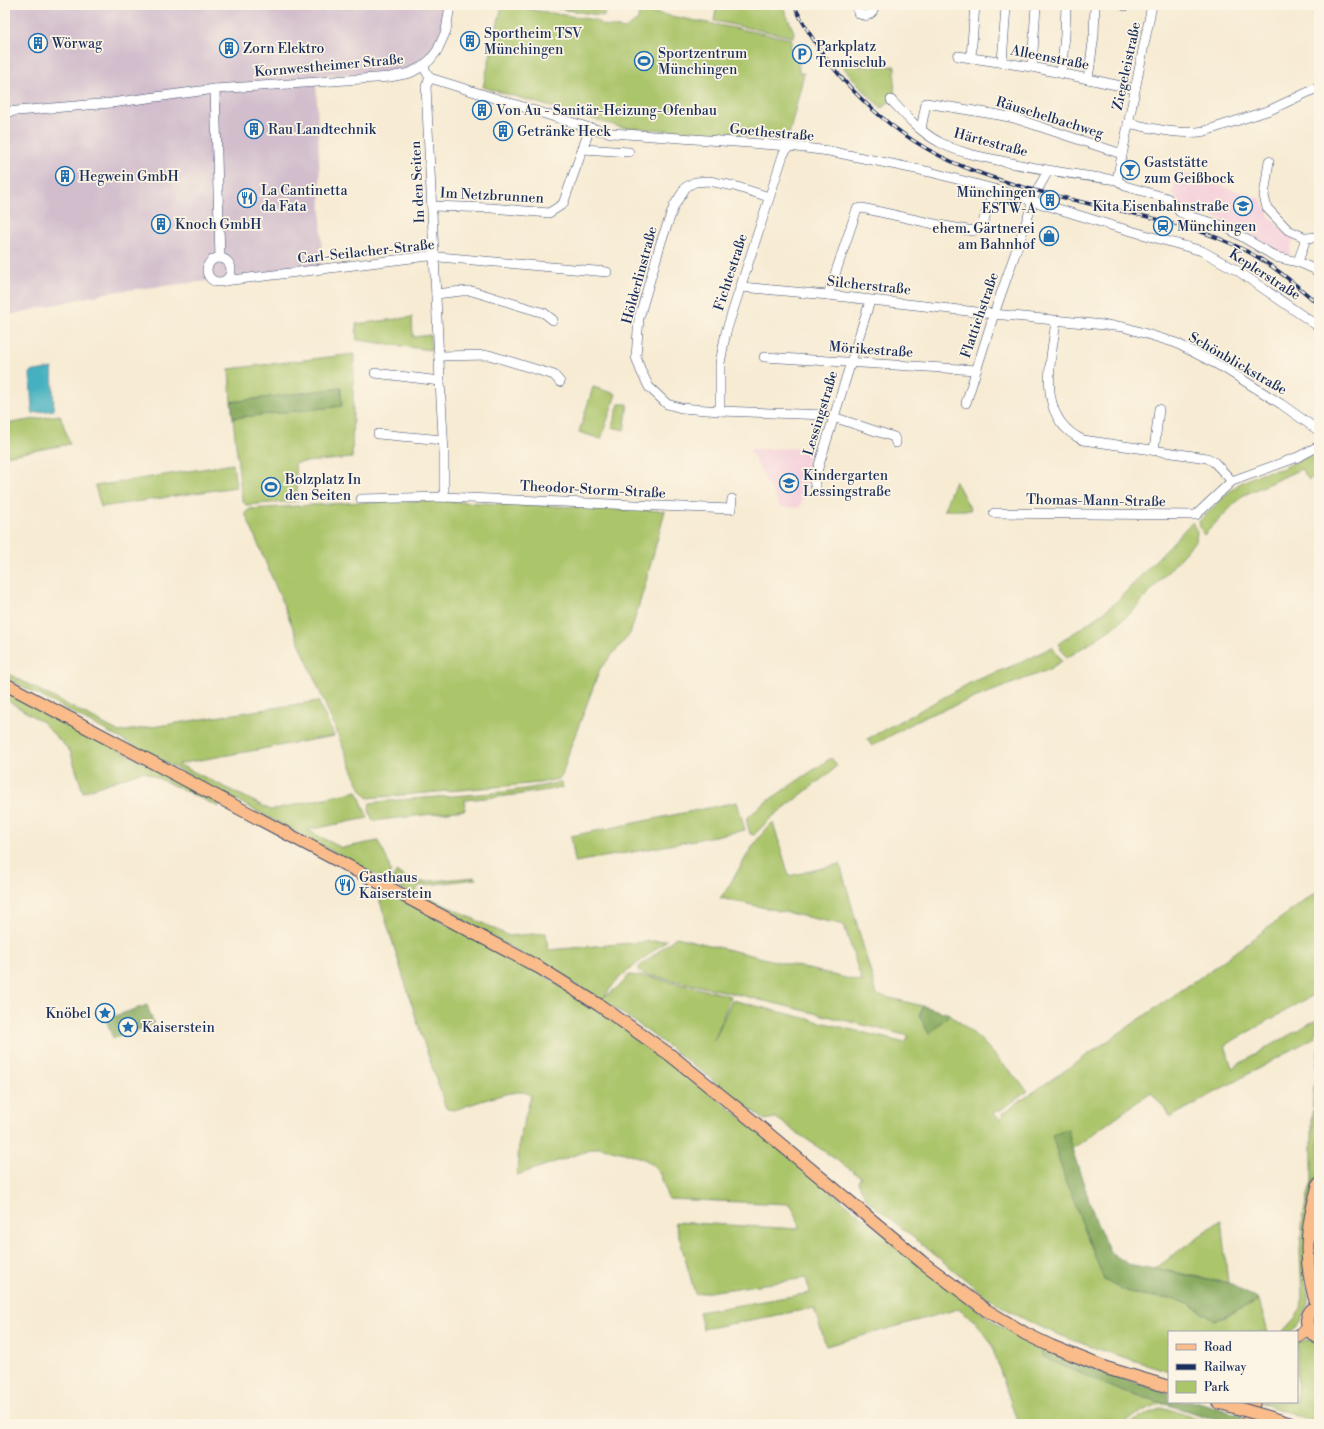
<svg xmlns="http://www.w3.org/2000/svg" width="1324" height="1429" viewBox="0 0 1324 1429" font-family="'Libre Bodoni',serif">
	<style>
		.built { fill: #f5cfdb }
		.industrial { fill: #d1bdcc }
		.green { fill: #abc56b; stroke: #637a64 }
		.forest { fill: #88aa5f; stroke: #526c5e }
		.water { fill: #44b1c0; stroke: #30708f }
		.lines { fill: none; stroke-linecap: round; stroke-linejoin: round }
		.minor-casing { stroke: #3c4b70; stroke-width: 10 }
		.major-casing { stroke: #3c4b70; stroke-width: 14 }
		.minor { stroke: #fff; stroke-width: 9 }
		.major { stroke: #f9bc8a; stroke-width: 12 }
		.rail-casing { stroke: #1b2f5e; stroke-width: 3.5 }
		.rail { stroke: #fcf5e5; stroke-width: 2; stroke-dasharray: 6; stroke-linecap: butt }
		.major-bridge-casing { stroke: #3c4b70; stroke-width: 14; stroke-linecap: butt }
		.major-bridge { stroke: #f9bc8a; stroke-width: 12 }
		.labels { text-anchor: middle; stroke-width: 3.5; stroke-linejoin: round; paint-order: stroke }
		.poi-label { font-size: 14px; fill: #1b2f5e; stroke: #fcf5e5; text-anchor: start }
		.street-label { font-size: 14px; fill: #1b2f5e; stroke: #fcf5e5 }
	</style>
	<rect width="100%" height="100%" fill="#fcf5e5"/>
	<filter id="ink" filterUnits="userSpaceOnUse"><feTurbulence type="fractalNoise" baseFrequency=".025" numOctaves="2"/><feDisplacementMap in="SourceGraphic" scale="8" xChannelSelector="R" yChannelSelector="G"/><feConvolveMatrix kernelMatrix="1 2 1 2 8 2 1 2 1" color-interpolation-filters="sRGB"/></filter>
	<filter id="wash" filterUnits="userSpaceOnUse"><feTurbulence type="fractalNoise" baseFrequency=".012" numOctaves="4" result="noise"/><feDisplacementMap in="SourceGraphic" scale="16" xChannelSelector="R" yChannelSelector="G"/><feGaussianBlur stdDeviation="0.9" result="paint"/><feColorMatrix in="noise" values="0 0 0 0 0 0 0 0 0 0 0 0 0 0 0 0 0 1.4 0 .05"/><feComposite in="paint" operator="in"/></filter>
	<g filter="url(#wash)">
		<rect width="100%" height="100%" fill="#f7ebd3"/>
		<g class="built">
			<polygon points="1179,172 1261,199 1269,216 1286,234 1294,237 1289,255 1281,253 1239,227 1216,217 1183,208 1172,193"/>
			<polygon points="812,448 805,471 810,473 801,505 798,508 780,507 749,449"/>
		</g>
		<polygon class="industrial" points="5,5 445,5 441,30 434,47 427,55 413,66 404,70 390,72 316,76 321,211 322,266 234,278 111,292 5,316"/>
		<g class="green">
			<polygon points="502,5 595,20 602,25 625,29 638,20 639,10 792,39 790,49 798,51 799,72 804,73 788,139 620,127 483,87"/>
			<polygon points="538,5 566,5 605,11 604,16"/>
			<polygon points="717,5 782,5 794,32 793,37 714,21"/>
			<polygon points="845,65 875,67 895,66 894,98 882,108 871,98 842,66"/>
			<polygon points="412,317 413,337 430,335 431,350 357,340 356,324"/>
			<polygon points="354,354 352,458 295,463 298,501 246,505 242,500 233,418 341,406 341,388 231,402 229,369"/>
			<polygon points="593,387 616,394 601,439 579,432"/>
			<polygon points="619,404 628,404 624,430 612,427"/>
			<polygon points="60,415 70,444 5,456 5,424"/>
			<polygon points="1319,451 1319,472 1309,480 1301,469 1242,496 1204,535 1200,528 1199,521 1229,492 1239,484 1261,473 1281,469"/>
			<polygon points="233,464 236,487 101,507 95,486"/>
			<polygon points="955,480 971,510 944,510"/>
			<polygon points="441,501 665,511 645,585 630,634 600,669 570,749 562,776 558,779 540,783 368,798 361,790 245,513 250,509 361,502"/>
			<polygon points="1192,522 1197,532 1196,540 1134,610 1114,627 1067,658 1058,644 1104,612 1116,602"/>
			<polygon points="1052,647 1062,661 1048,670 924,717 872,746 867,739 972,682 1022,662"/>
			<path d="M 5,672 L 119,732 L 318,701 L 334,736 L 178,764 L 271,810 L 357,791 L 368,818 L 307,830 L 342,848 L 378,841 C 383,852 395,869 388,881 L 5,677 Z"/>
			<polygon points="5,690 220,803 219,807 143,771 83,792 70,751 42,722 5,699"/>
			<polygon points="831,758 837,765 832,771 772,817 754,835 750,834 746,819 763,804"/>
			<path d="M 561,782 L 562,788 L 515,795 L 465,800 L 465,810 L 373,821 L 369,810 L 370,803 C 433,795 499,797 561,782 Z"/>
			<polygon points="737,802 745,830 644,850 575,862 571,836"/>
			<path d="M 773,822 L 789,876 L 840,864 L 877,995 L 923,1006 L 920,1017 L 929,1034 L 950,1014 L 980,1039 L 1028,1091 L 1002,1109 L 993,1113 L 1001,1120 L 1003,1113 L 1208,972 L 1319,890 L 1319,992 L 1225,1045 L 1232,1068 L 1319,1018 L 1315,1037 L 1171,1117 L 1151,1092 L 1072,1149 L 1067,1129 L 1052,1135 L 1104,1280 L 1124,1290 L 1142,1295 L 1176,1300 L 1191,1305 L 1214,1321 L 1259,1300 L 1268,1332 L 1169,1332 L 1169,1371 C 1104,1351 1038,1334 982,1293 L 867,1200 L 858,1182 L 861,1177 L 776,1118 L 764,1120 L 732,1094 L 642,1027 L 601,999 L 468,923 L 392,883 L 396,872 L 413,881 L 420,882 L 475,877 L 476,879 L 419,886 L 416,891 L 509,936 L 546,933 L 548,950 L 667,940 L 618,979 L 603,998 L 622,984 L 629,975 L 650,977 L 731,996 L 714,1041 L 732,1000 L 905,1043 L 909,1036 L 736,994 L 643,974 L 639,971 L 639,967 L 676,937 L 862,982 L 844,925 L 720,898 L 725,892 L 751,849 L 760,836 Z"/>
			<path d="M 390,893 L 546,977 L 632,1033 L 633,1038 L 639,1043 L 640,1040 L 643,1040 L 728,1107 L 965,1301 L 1000,1326 L 1114,1388 L 1165,1404 L 1155,1405 L 1120,1424 L 1018,1424 L 990,1341 L 976,1322 L 958,1309 L 826,1346 L 814,1308 L 703,1329 L 699,1312 L 810,1293 L 806,1278 L 695,1294 L 675,1222 L 799,1229 L 797,1217 L 790,1204 L 668,1199 L 661,1176 L 655,1167 L 646,1160 L 633,1155 L 599,1147 L 517,1175 L 519,1143 L 521,1132 L 531,1096 C 528,1094 526,1092 522,1092 C 507,1091 470,1105 454,1110 L 447,1109 L 444,1104 L 443,1099 L 421,1034 L 379,898 L 382,894 Z"/>
			<polygon points="1319,1047 1319,1168 1312,1193 1304,1271 1309,1302 1301,1322 1291,1332 1282,1332 1295,1318 1301,1309 1302,1300 1300,1249 1303,1215 1312,1182 1312,1116 1314,1084"/>
			<polygon points="1319,1203 1319,1292 1312,1262 1312,1235"/>
			<polygon points="1221,1220 1228,1283 1154,1268 1163,1263"/>
			<polygon points="1307,1339 1319,1342 1319,1424 1259,1402 1297,1402 1297,1343"/>
			<polygon points="1160,1409 1172,1410 1210,1424 1128,1424 1154,1411"/>
		</g>
		<g class="forest">
			<polygon points="341,388 342,406 233,418 231,402"/>
			<polygon points="147,1005 154,1024 113,1039 106,1019"/>
			<polygon points="923,1006 950,1014 929,1034 920,1017"/>
			<path d="M 1068,1129 L 1072,1149 L 1096,1221 L 1110,1252 L 1128,1264 L 1228,1283 L 1259,1300 L 1214,1321 C 1207,1316 1200,1309 1191,1305 C 1176,1298 1159,1298 1142,1295 C 1128,1293 1117,1287 1104,1280 L 1064,1176 L 1052,1135 Z"/>
			<path d="M 1042,1348 C 1083,1367 1126,1380 1169,1393 L 1169,1402 L 1199,1402 L 1243,1416 C 1241,1424 1235,1424 1229,1424 L 1114,1388 L 1042,1357 Z"/>
		</g>
		<polygon class="water" points="52,368 54,410 32,413 30,372"/>
	</g>
	<g filter="url(#ink)">
		<g class="lines">
			<g class="minor-casing">
				<g id="minor">
					<path d="M 857,5 L 858,13 C 866,18 874,15 874,5"/>
					<polyline points="1123,5 1125,6"/>
					<polyline points="958,56 1032,67 1135,89"/>
					<polyline points="971,57 975,5"/>
					<polyline points="1002,62 1006,7"/>
					<polyline points="423,66 430,78 590,128 612,133 789,146 829,151 930,172 994,189 1110,225 1202,251 1238,271 1319,327"/>
					<polyline points="1032,67 1036,5"/>
					<polyline points="1061,73 1065,35 1066,5"/>
					<polyline points="430,78 426,86 440,381 444,454 444,497"/>
					<polyline points="1088,79 1094,35 1095,5"/>
					<polyline points="215,89 220,258"/>
					<path d="M 891,100 C 905,115 920,132 939,142 C 957,152 977,156 997,160 C 1037,169 1077,175 1117,180 L 1125,186 L 1167,198 L 1180,212 L 1192,217 L 1224,226 L 1276,257 L 1298,262 L 1314,269 L 1319,274"/>
					<polyline points="5,112 111,103 215,89 390,77 410,73 423,66 430,60 437,51 446,31 450,5"/>
					<path d="M 1128,123 C 1152,128 1180,136 1205,131 L 1270,110 L 1319,87"/>
					<polyline points="921,129 926,103 999,115 1014,118 1122,154"/>
					<polyline points="583,149 629,152"/>
					<polyline points="1269,161 1264,196 1267,208 1288,230 1306,238"/>
					<polyline points="1117,180 1152,5"/>
					<polyline points="769,197 734,186 709,181 695,182 686,187 674,206 661,242 639,318 636,357 641,371 649,387 667,404 681,408 720,411 827,415 894,437 896,443"/>
					<polyline points="432,206 491,208 549,213 563,204 590,128"/>
					<circle cx="219" cy="270" r="12"/>
					<polyline points="1298,262 1306,238 1319,237"/>
					<polyline points="224,281 428,256 607,272"/>
					<polyline points="741,287 828,295 994,314 1124,327 1176,343 1224,368 1281,404 1319,431"/>
					<polyline points="436,294 462,291 472,291 544,313 553,320"/>
					<polyline points="828,295 857,209 862,208 939,225 973,231 982,226 994,189"/>
					<path d="M 1056,321 C 1051,362 1035,418 1083,440 L 1207,458 L 1214,462 L 1232,481"/>
					<polyline points="439,356 489,355 554,375 560,382"/>
					<polyline points="764,357 976,370"/>
					<polyline points="375,373 440,381"/>
					<polyline points="966,403 994,314 1031,208 1031,201 1048,171"/>
					<polyline points="720,411 720,363 726,332 783,155 789,146"/>
					<polyline points="378,434 443,440"/>
					<polyline points="1154,451 1159,409"/>
					<polyline points="816,488 814,481 870,301"/>
					<polyline points="361,499 444,497 731,509 732,499"/>
					<polyline points="994,513 1196,515 1232,481 1298,457 1319,446"/>
				</g>
			</g>
			<g class="major-casing">
				<g id="major">
					<polyline points="5,684 540,968 599,1005 669,1054 754,1122 922,1262 986,1310 1026,1334 1051,1346 1106,1368 1169,1387"/>
					<path d="M 1319,1305 C 1303,1311 1303,1331 1319,1338"/>
					<path d="M 1317,1306 C 1303,1260 1305,1230 1319,1184"/>
					<polyline points="1297,1336 1308,1329"/>
					<polyline points="1218,1402 1234,1407"/>
					<polyline points="1265,1416 1291,1424"/>
					<polyline points="1247,1424 1254,1402"/>
				</g>
			</g>
			<use href="#minor" class="minor"/>
			<use href="#major" class="major"/>
			<g class="rail-casing">
				<path id="rail" d="M 794,5 C 830,79 892,139 969,169 C 1007,184 1049,194 1090,204 C 1137,215 1186,223 1232,244 C 1265,258 1292,281 1319,305"/>
			</g>
			<use href="#rail" class="rail"/>
			<g class="major-bridge-casing">
				<polyline id="major-bridge" points="1234,1407 1265,1416"/>
			</g>
			<use href="#major-bridge" class="major-bridge"/>
		</g>
	</g>
	<defs>
		<g id="building-ring" transform="scale(1)"><circle r="9.5" fill="#fcf5e5" stroke="#1f6fb2" stroke-width="1.5"/><path d="M-4-6H4V6H1V3H-1V6H-4ZM-2.5-4.3h1.7v1.8h-1.7ZM.8-4.3h1.7v1.8H.8ZM-2.5-1h1.7V.8h-1.7ZM.8-1h1.7V.8H.8Z" fill="#1f6fb2"/></g>
		<g id="parking-ring" transform="scale(1)"><circle r="9.5" fill="#fcf5e5" stroke="#1f6fb2" stroke-width="1.5"/><path d="M-3.5-5.5H1a3.5 3.5 0 0 1 0 7H-1V5.5H-3.5ZM-1-3.4V-.6H.8a1.4 1.4 0 0 0 0-2.8Z" fill="#1f6fb2"/></g>
		<g id="stadium-ring" transform="scale(1)"><circle r="9.5" fill="#fcf5e5" stroke="#1f6fb2" stroke-width="1.5"/><path d="M0-5a6.5 5 0 1 0 0 10a6.5 5 0 1 0 0-10ZM-3.5-1.8h7v3.6h-7Z" fill="#1f6fb2"/></g>
		<g id="bar-ring" transform="scale(1)"><circle r="9.5" fill="#fcf5e5" stroke="#1f6fb2" stroke-width="1.5"/><path d="M-6-5H6L.8 .8V4.5H3.5V6h-7V4.5H-.8V.8Z" fill="#1f6fb2"/></g>
		<g id="restaurant-ring" transform="scale(1)"><circle r="9.5" fill="#fcf5e5" stroke="#1f6fb2" stroke-width="1.5"/><path d="M-5-6h1v4h1v-4h1v4h1v-4h1v5L-1.5 .5V6h-2V.5L-5-1ZM5-6V6H3V1.5H1.5Q1.5-4 5-6Z" fill="#1f6fb2"/></g>
		<g id="school-ring" transform="scale(1)"><circle r="9.5" fill="#fcf5e5" stroke="#1f6fb2" stroke-width="1.5"/><path d="M0-5L7-2L0 1L-7-2ZM-4 1L0 2.5L4 1V4Q0 6-4 4Z" fill="#1f6fb2"/></g>
		<g id="station-ring" transform="scale(1)"><circle r="9.5" fill="#fcf5e5" stroke="#1f6fb2" stroke-width="1.5"/><path d="M-3-6H3Q5-6 5-4V2Q5 4 3 4L4.5 6H3L1.5 4h-3L-3 6H-4.5L-3 4Q-5 4-5 2V-4Q-5-6-3-6ZM-3.5-4v3h7v-3ZM-3.5 1v1.5H-2V1ZM2 1v1.5H3.5V1Z" fill="#1f6fb2"/></g>
		<g id="shop-ring" transform="scale(1)"><circle r="9.5" fill="#fcf5e5" stroke="#1f6fb2" stroke-width="1.5"/><path d="M-5-2.5h2.3a2.7 3.5 0 0 1 5.4 0H5L5.5 6h-11ZM-1.5-2.5h3a1.5 2.3 0 0 0-3 0Z" fill="#1f6fb2"/></g>
		<g id="sight-ring" transform="scale(1)"><circle r="9.5" fill="#fcf5e5" stroke="#1f6fb2" stroke-width="1.5"/><path d="M0-6L1.8-2.2L6-1.7L2.9 1.2L3.7 5.4L0 3.3L-3.7 5.4L-2.9 1.2L-6-1.7L-1.8-2.2Z" fill="#1f6fb2"/></g>
	</defs>
	<g fill-rule="evenodd">
		<use href="#building-ring" x="470" y="41"/>
		<use href="#building-ring" x="38" y="43"/>
		<use href="#building-ring" x="229" y="48"/>
		<use href="#parking-ring" x="802" y="54"/>
		<use href="#stadium-ring" x="644" y="61"/>
		<use href="#building-ring" x="482" y="110"/>
		<use href="#building-ring" x="254" y="129"/>
		<use href="#building-ring" x="503" y="131"/>
		<use href="#bar-ring" x="1130" y="170"/>
		<use href="#building-ring" x="65" y="176"/>
		<use href="#restaurant-ring" x="247" y="198"/>
		<use href="#building-ring" x="1050" y="200"/>
		<use href="#school-ring" x="1243" y="206"/>
		<use href="#building-ring" x="161" y="224"/>
		<use href="#station-ring" x="1163" y="226"/>
		<use href="#shop-ring" x="1049" y="236"/>
		<use href="#school-ring" x="789" y="483"/>
		<use href="#stadium-ring" x="271" y="487"/>
		<use href="#restaurant-ring" x="345" y="885"/>
		<use href="#sight-ring" x="105" y="1013"/>
		<use href="#sight-ring" x="128" y="1027"/>
	</g>
	<g class="labels">
		<g class="poi-label">
			<text x="484" y="38">Sportheim TSV<tspan x="484" dy="16">Münchingen</tspan></text>
			<text x="52" y="48">Wörwag</text>
			<text x="816" y="51">Parkplatz<tspan x="816" dy="16">Tennisclub</tspan></text>
			<text x="243" y="53">Zorn Elektro</text>
			<text x="658" y="58">Sportzentrum<tspan x="658" dy="16">Münchingen</tspan></text>
			<text x="496" y="115">Von Au - Sanitär-Heizung-Ofenbau</text>
			<text x="268" y="134">Rau Landtechnik</text>
			<text x="517" y="136">Getränke Heck</text>
			<text x="1144" y="167">Gaststätte<tspan x="1144" dy="16">zum Geißbock</tspan></text>
			<text x="79" y="181">Hegwein GmbH</text>
			<text x="261" y="195">La Cantinetta<tspan x="261" dy="16">da Fata</tspan></text>
			<text x="1036" y="197" text-anchor="end">Münchingen<tspan x="1036" dy="16">ESTW-A</tspan></text>
			<text x="1229" y="211" text-anchor="end">Kita Eisenbahnstraße</text>
			<text x="175" y="229">Knoch GmbH</text>
			<text x="1177" y="231">Münchingen</text>
			<text x="1035" y="233" text-anchor="end">ehem. Gärtnerei<tspan x="1035" dy="16">am Bahnhof</tspan></text>
			<text x="803" y="480">Kindergarten<tspan x="803" dy="16">Lessingstraße</tspan></text>
			<text x="285" y="484">Bolzplatz In<tspan x="285" dy="16">den Seiten</tspan></text>
			<text x="359" y="882">Gasthaus<tspan x="359" dy="16">Kaiserstein</tspan></text>
			<text x="91" y="1018" text-anchor="end">Knöbel</text>
			<text x="142" y="1032">Kaiserstein</text>
		</g>
		<g class="street-label">
			<text transform="translate(1050 57) rotate(11)" y="5">Alleenstraße</text>
			<text transform="translate(329 65) rotate(-5)" y="5">Kornwestheimer Straße</text>
			<text transform="translate(1126 66) rotate(-78)" y="5">Ziegeleistraße</text>
			<text transform="translate(1050 117) rotate(17)" y="5">Räuschelbachweg</text>
			<text transform="translate(772 132) rotate(5)" y="5">Goethestraße</text>
			<text transform="translate(991 142) rotate(15)" y="5">Härtestraße</text>
			<text transform="translate(417 182) rotate(-93)" y="5">In den Seiten</text>
			<text transform="translate(492 195) rotate(3)" y="5">Im Netzbrunnen</text>
			<text transform="translate(366 251) rotate(-6)" y="5">Carl-Seilacher-Straße</text>
			<text transform="translate(730 272) rotate(-72)" y="5">Fichtestraße</text>
			<text transform="translate(1265 274) rotate(33)" y="5">Keplerstraße</text>
			<text transform="translate(639 275) rotate(-75)" y="5">Hölderlinstraße</text>
			<text transform="translate(869 285) rotate(6)" y="5">Silcherstraße</text>
			<text transform="translate(979 315) rotate(-71)" y="5">Flattichstraße</text>
			<text transform="translate(871 349) rotate(4)" y="5">Mörikestraße</text>
			<text transform="translate(1238 363) rotate(30)" y="5">Schönblickstraße</text>
			<text transform="translate(820 413) rotate(-73)" y="5">Lessingstraße</text>
			<text transform="translate(593 489) rotate(3)" y="5">Theodor-Storm-Straße</text>
			<text transform="translate(1096 500) rotate(1)" y="5">Thomas-Mann-Straße</text>
		</g>
	</g>
	<rect width="1324" height="1429" fill="none" stroke="#fcf5e5" stroke-width="20"/>
	<rect x="1168" y="1331" width="130" height="72" fill="#fcf5e5" stroke="#a2a6af"/>
	<rect x="1176" y="1344" width="20" height="6" fill="#f9bc8a" stroke="#a2a6af"/>
	<text x="1204" y="1351" font-size="12" fill="#1b2f5e">Road</text>
	<rect x="1176" y="1364" width="20" height="6" fill="#1b2f5e" stroke="#a2a6af"/>
	<text x="1204" y="1371" font-size="12" fill="#1b2f5e">Railway</text>
	<rect x="1176" y="1381" width="20" height="12" fill="#abc56b" stroke="#a2a6af"/>
	<text x="1204" y="1391" font-size="12" fill="#1b2f5e">Park</text>
</svg>
